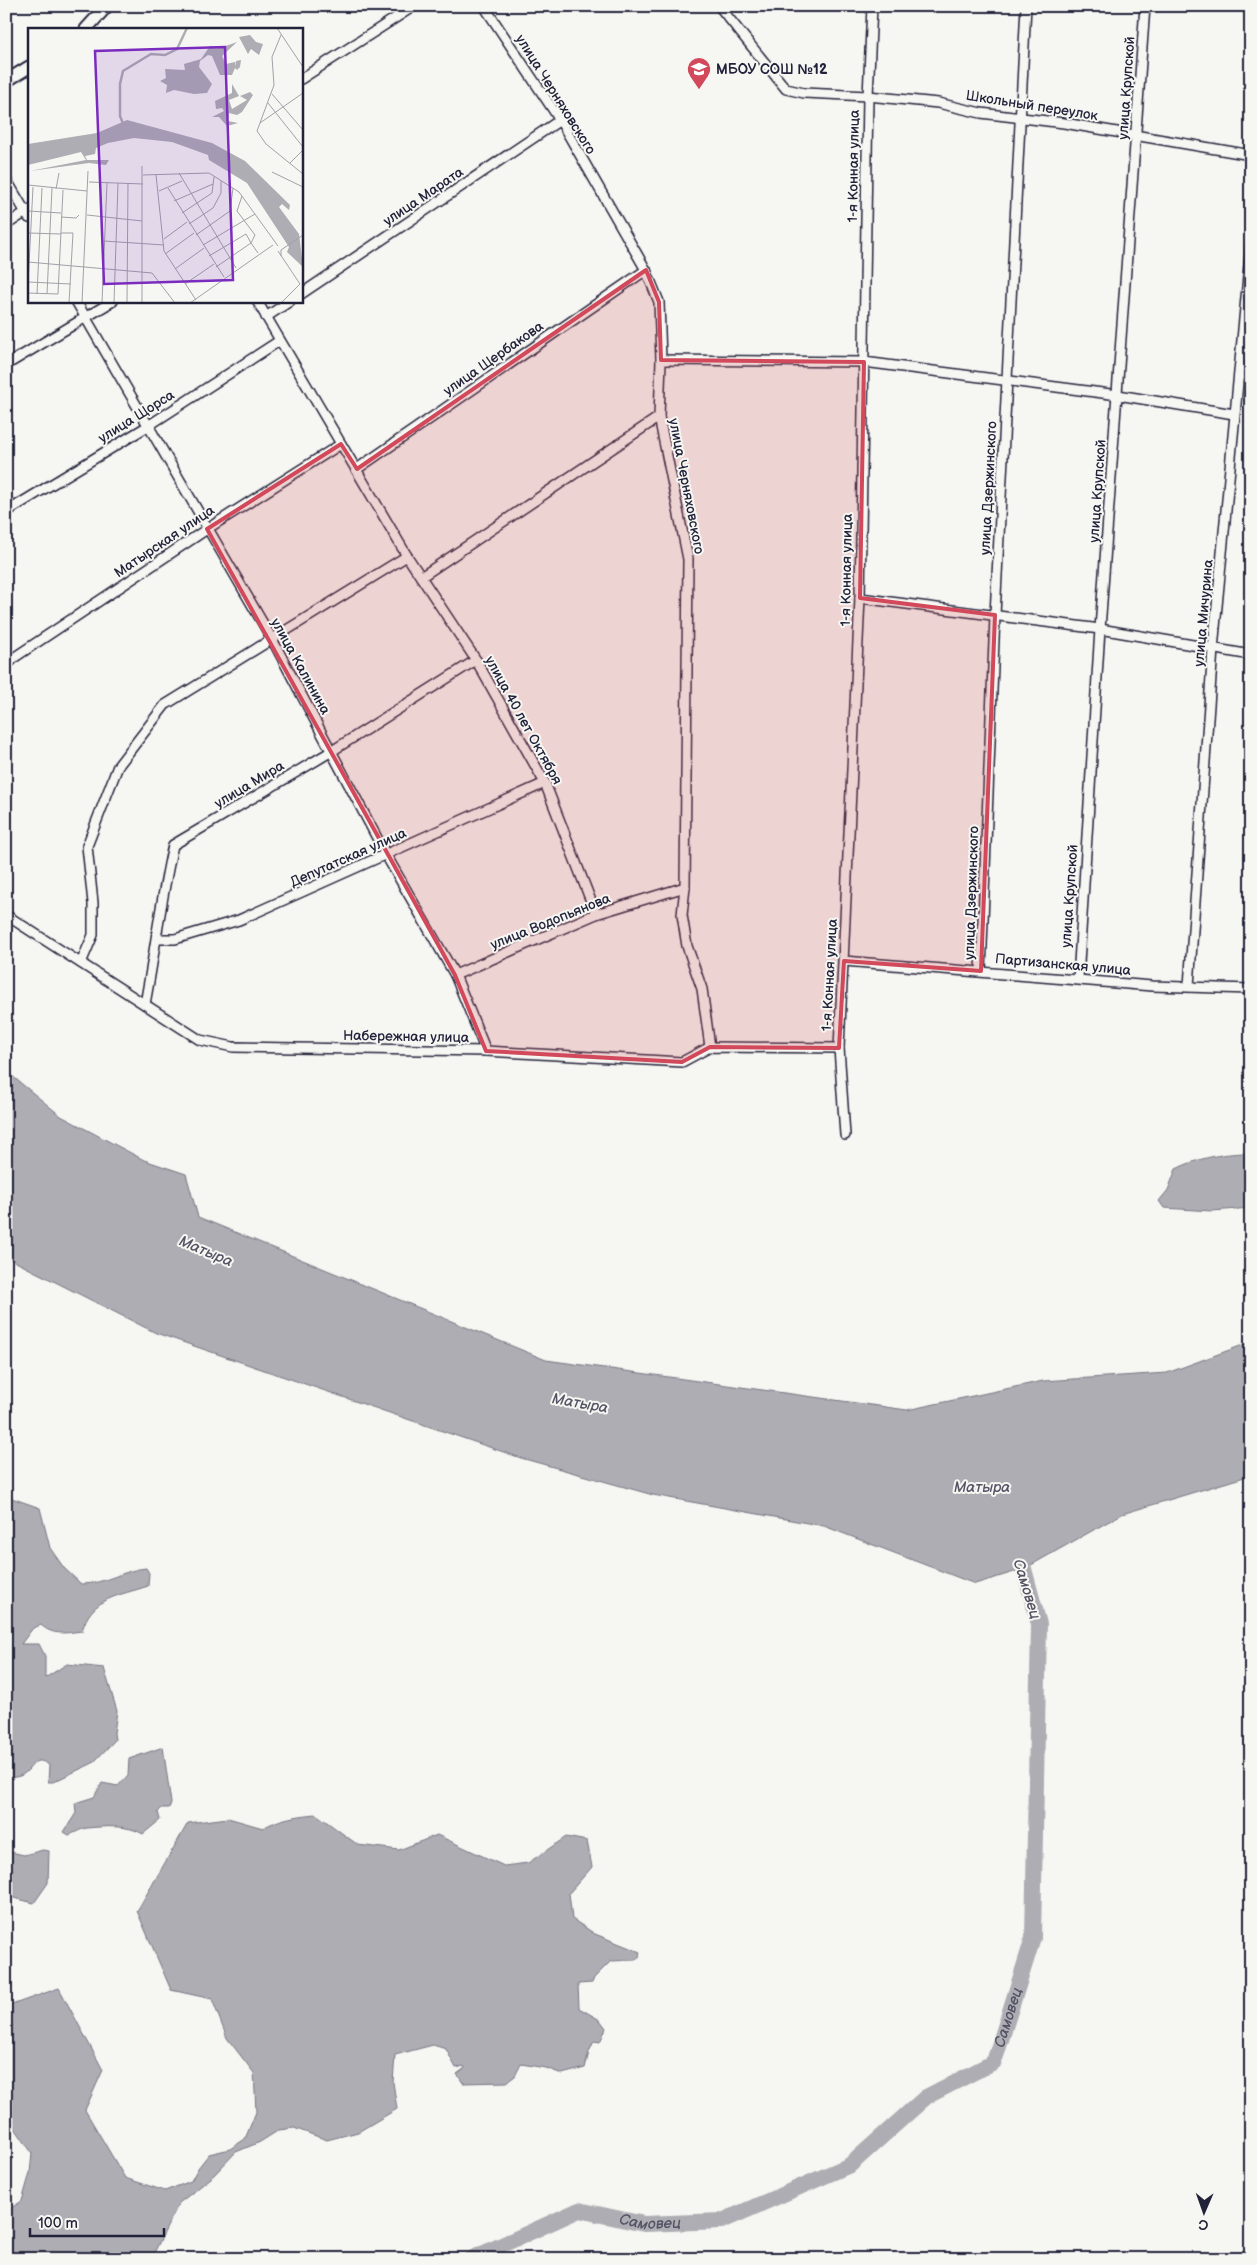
<svg xmlns="http://www.w3.org/2000/svg" width="1257" height="2265" viewBox="0 0 1257 2265" font-family="'Balsamiq Sans',sans-serif">
	<style>
		.water { fill: #adadb3; stroke: #757583 }
		.lines { fill: none; stroke-linecap: round; stroke-linejoin: round }
		.river { stroke: #adadb3; stroke-width: 16 }
		.minor-casing { stroke: #22223b; stroke-width: 12 }
		.major-casing { stroke: #22223b; stroke-width: 15 }
		.minor { stroke: #f6f6f2; stroke-width: 9 }
		.major { stroke: #f6f6f2; stroke-width: 11 }
		.marked { fill: #d1495b; fill-opacity: 0.2; stroke: #d1495b; stroke-width: 4; stroke-linejoin: round }
		.labels { text-anchor: middle; stroke-width: 4; stroke-linejoin: round; paint-order: stroke }
		.poi-label { font-size: 14px; font-weight: bold; fill: #22223b; stroke: #f6f6f2; text-anchor: start }
		.street-label { font-size: 14px; fill: #22223b; stroke: #f6f6f2 }
		.water-label { font-size: 15px; font-style: italic; fill: #535365; stroke: #f6f6f2 }
		.inset-river { fill: none; stroke: #adadb3; stroke-width: 2.5 }
		.inset-road { fill: none; stroke: #a1a1a9; stroke-width: 1 }
		.view { fill: #7b2cbf; fill-opacity: 0.15; stroke: #7b2cbf; stroke-width: 2.5 }
		.inset-edge { fill: none; stroke: #22223b; stroke-width: 2.5 }
	</style>
	<rect width="100%" height="100%" fill="#f6f6f2"/>
	<filter id="ink" filterUnits="userSpaceOnUse"><feTurbulence type="fractalNoise" baseFrequency=".02" numOctaves="2"/><feDisplacementMap in="SourceGraphic" scale="10" xChannelSelector="R" yChannelSelector="G"/><feConvolveMatrix kernelMatrix="1 2 1 2 8 2 1 2 1" color-interpolation-filters="sRGB"/></filter>
	<g filter="url(#ink)">
		<g class="water">
			<polygon points="6,1071 61,1116 144,1160 186,1174 198,1217 546,1360 907,1410 1043,1381 1167,1373 1251,1342 1251,1475 1122,1514 1024,1569 975,1584 824,1526 653,1495 521,1458 156,1333 6,1257"/>
			<path d="M 1244,1153 L 1251,1154 L 1251,1208 L 1212,1211 L 1164,1208 L 1159,1201 L 1168,1190 L 1176,1169 C 1198,1158 1220,1154 1244,1153 Z"/>
			<path d="M 6,1496 L 40,1508 L 50,1548 L 64,1568 L 81,1584 C 106,1584 123,1570 146,1568 L 149,1573 L 148,1586 C 119,1596 91,1597 82,1631 C 66,1633 53,1636 41,1625 L 33,1628 L 21,1644 L 39,1644 L 45,1656 L 45,1678 L 67,1664 L 104,1668 L 117,1711 L 114,1733 L 115,1740 L 93,1763 L 53,1782 L 48,1782 L 49,1765 C 33,1754 34,1768 22,1775 C 19,1777 13,1777 10,1778 L 6,1785 Z"/>
			<path d="M 163,1747 L 171,1803 L 169,1808 L 162,1808 L 158,1812 L 160,1820 L 143,1834 C 129,1825 105,1826 88,1828 C 82,1828 75,1833 69,1835 L 64,1832 L 76,1813 L 75,1803 L 94,1797 L 102,1783 L 118,1786 L 128,1775 L 129,1759 Z"/>
			<path d="M 316,1814 L 358,1845 L 399,1850 L 437,1835 L 504,1866 L 528,1863 L 566,1837 L 587,1841 L 592,1867 L 569,1893 L 572,1919 L 595,1934 L 640,1952 L 639,1958 L 635,1960 L 611,1961 L 594,1978 L 592,1983 L 578,1984 L 579,2008 L 600,2020 L 606,2028 L 600,2042 L 594,2041 L 589,2052 L 585,2068 L 562,2074 L 546,2068 L 521,2064 L 515,2076 L 507,2082 L 463,2083 L 457,2074 L 465,2068 L 464,2066 L 456,2068 L 446,2049 L 433,2045 L 395,2055 L 393,2082 L 397,2109 L 358,2132 L 327,2140 L 294,2128 L 279,2130 L 260,2142 L 236,2152 L 211,2178 L 179,2203 L 151,2259 L 6,2259 L 6,2211 L 22,2201 L 30,2173 L 32,2153 L 6,2115 L 6,2007 L 59,1988 L 103,2070 L 85,2110 L 125,2178 L 165,2191 L 191,2181 L 198,2168 L 209,2154 L 230,2149 L 245,2139 L 256,2112 L 254,2073 L 227,2038 L 212,1999 L 171,1990 L 137,1911 L 188,1823 L 228,1818 L 263,1828 C 280,1818 297,1816 316,1814 Z"/>
			<polygon points="43,1850 49,1851 48,1883 34,1903 6,1896 6,1851 24,1855"/>
		</g>
		<g class="lines">
			<path class="river" id="s1" d="M 471,2259 L 579,2210 L 644,2224 L 722,2221 L 850,2165 L 926,2097 L 994,2062 L 1033,1938 L 1039,1624 L 1024,1569 L 1015,1550"/>
			<g class="minor-casing">
				<g id="minor">
					<polyline points="484,6 560,120 646,270 659,302 661,360 659,417 688,559 685,887 682,915 687,946 702,989 710,1047"/>
					<polyline points="719,6 786,89 804,93 868,96 938,103 981,113 1064,123 1251,155"/>
					<polyline points="301,79 414,6"/>
					<polyline points="6,179 29,218"/>
					<polyline points="6,225 29,210"/>
					<polyline points="301,294 560,120"/>
					<polyline points="76,301 272,639 386,855 455,975 486,1051"/>
					<polyline points="257,301 407,556 476,660 545,783 596,914"/>
					<polyline points="266,317 290,301"/>
					<polyline points="661,360 864,362 1118,395 1234,414"/>
					<polyline points="6,365 113,301"/>
					<polyline points="357,469 646,270"/>
					<polyline points="6,512 148,426 279,341"/>
					<polyline points="421,577 659,417"/>
					<polyline points="860,598 1100,629 1251,655"/>
					<polyline points="6,666 15,657 207,529 341,444"/>
					<polyline points="6,915 200,1040 233,1047 486,1051 682,1062 710,1047 839,1048"/>
					<polyline points="157,939 175,939 239,920 545,783"/>
					<polyline points="844,961 1152,986 1251,989"/>
					<polyline points="81,963 93,935 93,903 87,846 118,766 165,705 407,556"/>
					<polyline points="981,971 995,615 1026,6"/>
					<polyline points="455,975 596,914 685,887"/>
					<polyline points="1078,979 1100,629 1145,6"/>
					<polyline points="1189,986 1213,649 1251,244"/>
					<path d="M 145,1004 C 155,951 161,898 173,845 L 332,751 L 476,660"/>
					<polyline points="845,1135 839,1048 860,598 868,96 872,6"/>
				</g>
			</g>
			<g class="major-casing">
				<g id="major">
					<polyline points="86,29 107,6"/>
					<polyline points="6,81 29,67"/>
				</g>
			</g>
			<use href="#minor" class="minor"/>
			<use href="#major" class="major"/>
		</g>
	</g>
	<path class="marked" d="M 646,270 L 659,302 L 661,360 L 864,362 L 860,598 L 995,615 L 981,971 L 844,961 L 839,1048 L 710,1047 L 682,1062 L 486,1051 L 455,975 L 207,529 L 341,444 L 357,469 Z"/>
	<defs>
		<g id="school-pin" transform="scale(1.25)"><path d="M0 17L-7.5 6A9.5 9.5 0 1 1 7.5 6Z" fill="#d1495b" stroke="#f6f6f2"/><path d="M0-5L7-2L0 1L-7-2ZM-4 1L0 2.5L4 1V4Q0 6-4 4Z" fill="#fff"/></g>
	</defs>
	<g fill-rule="evenodd">
		<use href="#school-pin" x="699" y="69"/>
	</g>
	<g class="labels">
		<g class="poi-label">
			<text x="716" y="74">МБОУ СОШ №12</text>
		</g>
		<g class="street-label">
			<text transform="translate(1126 88) rotate(-86)" y="5">улица Крупской</text>
			<text transform="translate(556 94) rotate(58)" y="5">улица Черняховского</text>
			<text transform="translate(1032 105) rotate(9)" y="5">Школьный переулок</text>
			<text transform="translate(853 166) rotate(-89)" y="5">1-я Конная улица</text>
			<text transform="translate(423 196) rotate(-34)" y="5">улица Марата</text>
			<text transform="translate(493 358) rotate(-35)" y="5">улица Щербакова</text>
			<text transform="translate(136 416) rotate(-32)" y="5">улица Щорса</text>
			<text transform="translate(687 486) rotate(79)" y="5">улица Черняховского</text>
			<text transform="translate(988 488) rotate(-87)" y="5">улица Дзержинского</text>
			<text transform="translate(1097 491) rotate(-86)" y="5">улица Крупской</text>
			<text transform="translate(164 541) rotate(-34)" y="5">Матырская улица</text>
			<text transform="translate(846 570) rotate(-89)" y="5">1-я Конная улица</text>
			<text transform="translate(1203 613) rotate(-85)" y="5">улица Мичурина</text>
			<text transform="translate(301 666) rotate(61)" y="5">улица Калинина</text>
			<text transform="translate(524 720) rotate(61)" y="5">улица 40 лет Октября</text>
			<text transform="translate(249 784) rotate(-31)" y="5">улица Мира</text>
			<text transform="translate(348 857) rotate(-24)" y="5">Депутатская улица</text>
			<text transform="translate(971 893) rotate(-88)" y="5">улица Дзержинского</text>
			<text transform="translate(1069 896) rotate(-86)" y="5">улица Крупской</text>
			<text transform="translate(550 921) rotate(-22)" y="5">улица Водопьянова</text>
			<text transform="translate(1063 964) rotate(5)" y="5">Партизанская улица</text>
			<text transform="translate(829 975) rotate(-87)" y="5">1-я Конная улица</text>
			<text transform="translate(406 1036) rotate(1)" y="5">Набережная улица</text>
		</g>
		<g class="water-label">
			<text transform="translate(206 1251) rotate(23)" y="5">Матыра</text>
			<text transform="translate(580 1403) rotate(10)" y="5">Матыра</text>
			<text x="982" y="1492">Матыра</text>
			<text transform="translate(1027 1589) rotate(73)" y="5">Самовец</text>
			<text dy="5" stroke="none"><textPath href="#s1" startOffset="628">Самовец</textPath></text>
			<text dy="5" stroke="none"><textPath href="#s1" startOffset="191">Самовец</textPath></text>
		</g>
	</g>
	<g transform="translate(28 28)">
		<rect width="275" height="275" fill="#f6f6f2"/>
		<path d="M 222,7 L 228,14 L 235,16 L 231,27 L 223,21 L 220,26 L 211,9 ZM 209,14 L 194,28 L 198,36 L 207,34 L 207,39 L 208,33 L 213,32 L 212,39 L 209,42 L 207,40 L 204,47 L 192,47 L 184,28 L 180,27 L 172,33 L 171,39 L 184,56 L 179,65 L 166,66 L 146,62 L 138,65 L 139,57 L 132,53 L 138,50 L 137,41 L 157,42 L 156,36 L 173,31 L 182,18 L 195,19 ZM 204,56 L 211,68 L 201,72 L 204,81 L 219,72 L 212,68 L 222,64 L 225,67 L 214,84 L 209,87 L 201,85 L 200,93 L 210,95 L 199,98 L 191,89 L 184,89 L 196,83 L 194,80 L 188,81 L 187,73 L 204,65 ZM 99,92 L 184,115 L 217,133 L 262,177 L 261,182 L 254,176 L 251,179 L 271,206 L 275,239 L 259,224 L 261,219 L 219,155 L 181,132 L 180,127 L 144,114 L 106,110 L 80,115 L 68,120 L 67,126 L 57,128 L 59,132 L 81,132 L 78,137 L 61,135 L 2,143 L 58,132 L 53,124 L 0,137 L 0,116 L 69,105 Z" fill="#adadb3"/>
		<path class="inset-river" d="M 96,98 L 92,88 L 92,56 L 95,43 L 123,26 L 137,27 L 149,21 L 159,0"/>
		<path class="inset-road" d="M 249,0 L 275,39M 253,7 L 244,29 L 246,57 L 229,103 L 238,116 L 275,146M 244,66 L 275,102M 240,75 L 275,119M 232,95 L 275,65M 262,135 L 275,122M 114,138 L 114,275M 244,144 L 275,159M 151,145 L 208,240M 115,147 L 181,145 L 211,164 L 250,218M 128,147 L 136,223 L 168,272M 61,154 L 115,156M 0,157 L 59,163M 140,160 L 196,249M 28,161 L 31,145M 131,163 L 154,153M 214,168 L 209,183 L 227,207 L 223,215 L 230,225M 146,173 L 185,156M 0,183 L 33,185M 154,185 L 184,165 L 186,149M 59,187 L 114,193M 33,189 L 48,190 L 51,187M 161,196 L 185,180 L 193,165 L 193,153M 0,205 L 33,206M 33,205 L 45,205 L 41,275M 168,207 L 202,183 L 205,160M 136,211 L 159,194M 76,213 L 136,217M 175,217 L 227,186M 250,223 L 272,256 L 253,275M 137,226 L 166,205M 181,228 L 218,206 L 223,215 L 188,239M 253,228 L 253,222 L 275,207M 0,234 L 124,245 L 147,275M 147,241 L 176,220M 0,254 L 43,256M 157,256 L 186,236M 0,257 L 5,159M 0,265 L 30,266 L 35,162M 9,266 L 14,160M 19,266 L 24,160M 54,275 L 60,143M 74,275 L 79,155M 86,275 L 90,155M 99,275 L 100,155M 162,275 L 245,217"/>
		<path class="view" d="M 197,19 L 205,252 L 76,256 L 67,23 Z"/>
		<rect width="275" height="275" class="inset-edge"/>
	</g>
	<rect width="1257" height="2265" fill="none" stroke="#f6f6f2" stroke-width="25"/>
	<rect x="12" y="12" width="1232" height="2240" fill="none" stroke="#22223b" stroke-width="2" filter="url(#ink)"/>
	<g transform="translate(1204 2212) rotate(182)" stroke="#f6f6f2" stroke-width="4" paint-order="stroke">
	<path d="M0-4L9 19L0 12L-9 19Z" fill="#22223b"/>
	<text y="-8" font-size="14" font-weight="bold" text-anchor="middle" fill="#22223b">С</text>
	</g>
	<path d="M30 2228v8h134v-8" fill="none" stroke="#22223b" stroke-width="2.5"/>
	<text x="38" y="2228" font-size="15" fill="#22223b" stroke="#f6f6f2" stroke-width="4" paint-order="stroke">100 m</text>
</svg>
